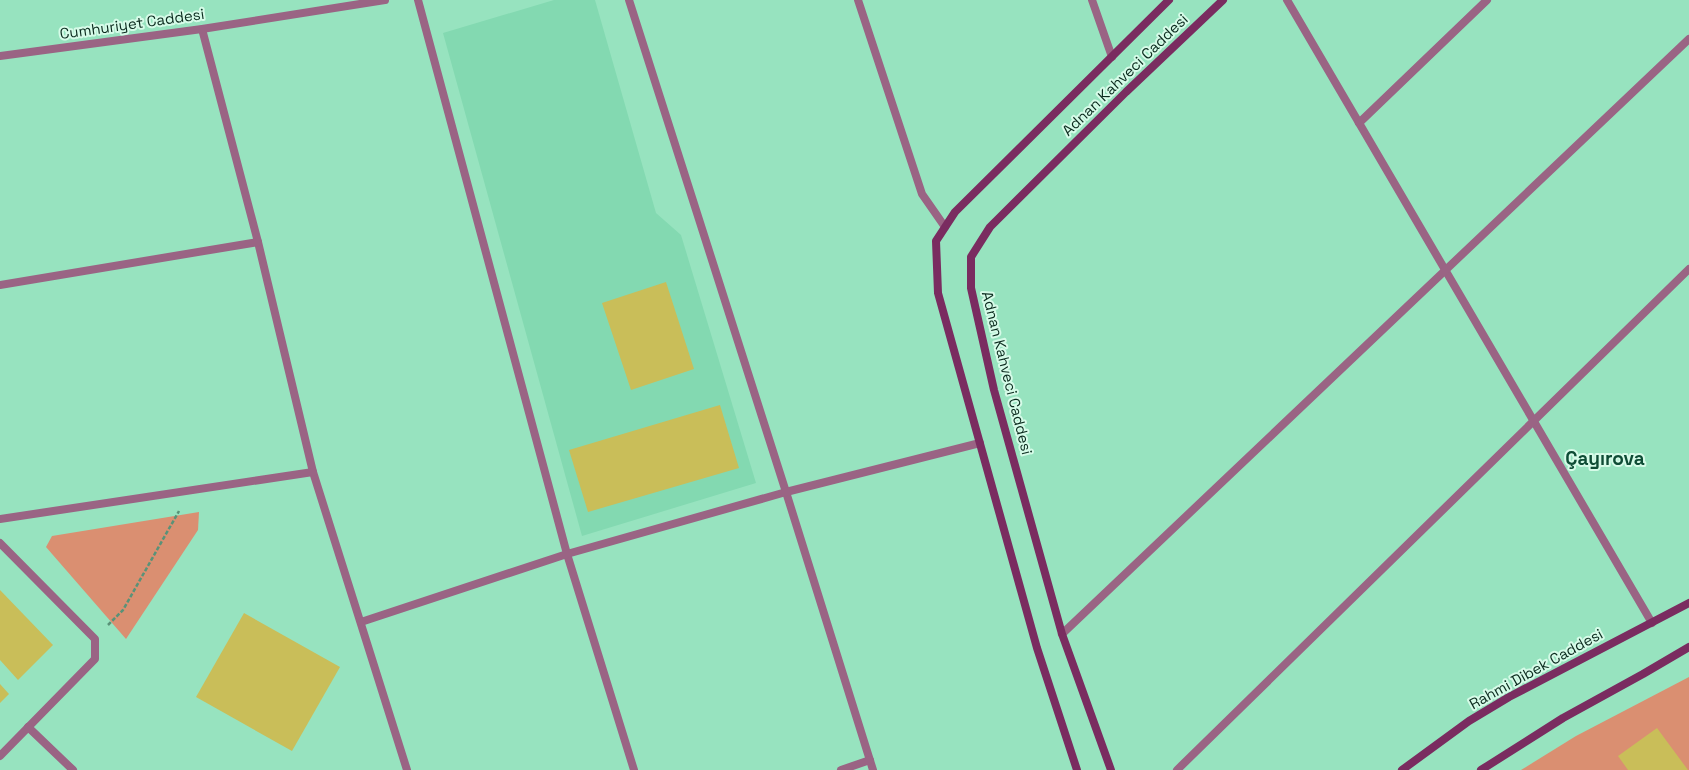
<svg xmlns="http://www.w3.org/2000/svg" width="1689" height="770" viewBox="0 0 1689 770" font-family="'Space Grotesk',sans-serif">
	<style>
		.built { fill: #83d9b1 }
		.green { fill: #da8f71 }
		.building { fill: #c9be59 }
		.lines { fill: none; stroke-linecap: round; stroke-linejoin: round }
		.path { stroke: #599278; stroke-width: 2.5; stroke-dasharray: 4 2; stroke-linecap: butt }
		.minor { stroke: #9a6484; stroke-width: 8 }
		.tertiary { stroke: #9a6484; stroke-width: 8 }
		.secondary { stroke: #7a2c60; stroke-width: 8 }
		.labels { text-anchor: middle; stroke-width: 4; stroke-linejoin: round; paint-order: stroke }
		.street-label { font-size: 15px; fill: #0b2b1e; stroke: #d6fbe8 }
		.district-label { font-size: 19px; font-weight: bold; fill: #0e4c35; stroke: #d6fbe8 }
	</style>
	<rect width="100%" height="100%" fill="#97e3bf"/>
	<polygon class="built" points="554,0 595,0 656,213 681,235 756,483 582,536 443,33"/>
	<g class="green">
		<polygon points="199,512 198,530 126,639 46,547 52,536"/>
		<polygon points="1689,677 1689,770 1521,770 1576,736"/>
	</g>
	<g class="building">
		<polygon points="666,282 694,369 631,390 602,303"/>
		<polygon points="720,405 739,468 588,512 569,450"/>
		<polygon points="0,590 53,645 18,680 0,660"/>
		<polygon points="244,613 340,667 292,751 196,697"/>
		<polygon points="0,684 9,694 0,703"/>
		<polygon points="1657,728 1688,770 1628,770 1618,756"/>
	</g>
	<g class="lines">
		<polyline class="path" points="108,625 123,610 179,511"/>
		<g class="minor">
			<polyline points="418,0 567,554 634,770"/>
			<polyline points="629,0 786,492 873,770"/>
			<polyline points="858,0 922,194 945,227"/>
			<polyline points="1092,0 1112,57"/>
			<polyline points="1287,0 1652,623"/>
			<polyline points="202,29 258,242 313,472 407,770"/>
			<polyline points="1359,123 1487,0"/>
			<polyline points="0,285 258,242"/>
			<polyline points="0,519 313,472"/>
			<polyline points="0,543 95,639 95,659 0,756"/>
			<polyline points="361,622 567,554 786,492 980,443"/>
			<polyline points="1062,634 1689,39"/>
			<polyline points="28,727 73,770"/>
			<polyline points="841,770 870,760"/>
			<polyline points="1177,770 1689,269"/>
		</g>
		<polyline class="tertiary" points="0,56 202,29 385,0"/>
		<g class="secondary">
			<polyline points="1077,770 1037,648 938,293 936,241 955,212 1169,0"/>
			<polyline points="1111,770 1062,634 994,390 971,288 971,257 990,227 1126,92 1223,0"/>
			<polyline points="1402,770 1469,721 1509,697 1689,603"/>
			<polyline points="1481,770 1563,718 1643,674 1689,647"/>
		</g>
	</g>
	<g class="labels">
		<g class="street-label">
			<text transform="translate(132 24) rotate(-8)" y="5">Cumhuriyet Caddesi</text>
			<text transform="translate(1125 75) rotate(-44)" y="5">Adnan Kahveci Caddesi</text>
			<text transform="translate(1007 373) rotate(76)" y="5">Adnan Kahveci Caddesi</text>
			<text transform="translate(1536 669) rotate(-29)" y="5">Rahmi Dibek Caddesi</text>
		</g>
		<g class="district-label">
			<text x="1605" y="465">Çayırova</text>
		</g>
	</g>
</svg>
